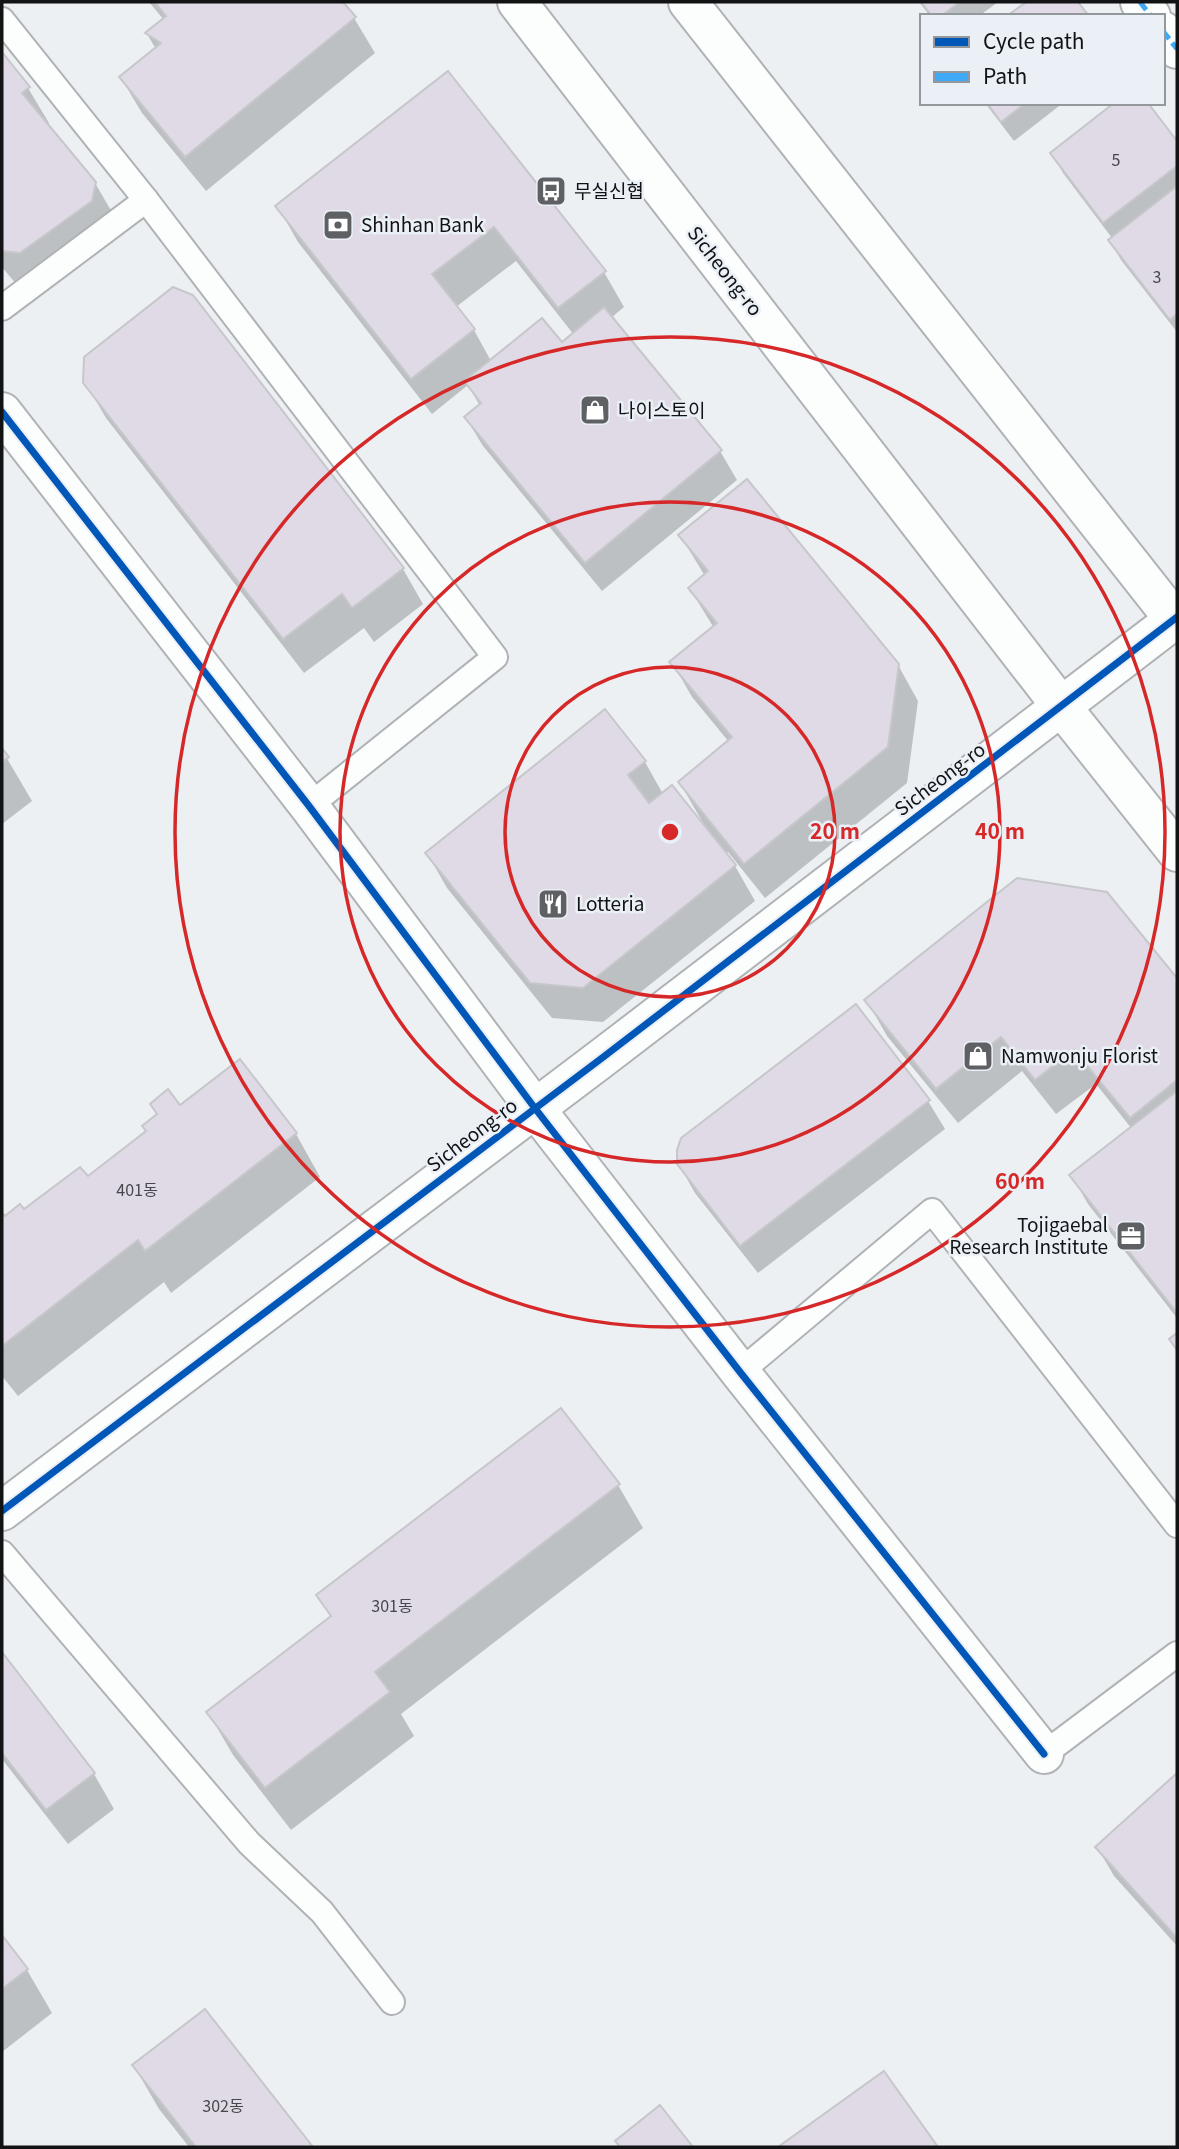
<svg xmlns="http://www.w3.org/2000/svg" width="1179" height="2149" viewBox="0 0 1179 2149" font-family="Georgia,'Noto Sans KR',serif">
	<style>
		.shadow { fill: #0003; fill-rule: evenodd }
		.building { fill: #dfdae5; stroke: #c6c7ca; stroke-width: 2 }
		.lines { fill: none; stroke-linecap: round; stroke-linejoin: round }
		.lane-casing { stroke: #b0b3b5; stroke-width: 28 }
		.street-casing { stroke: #b0b3b5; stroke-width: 42 }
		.secondary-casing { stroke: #b0b3b5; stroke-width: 42 }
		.lane { stroke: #fcfdfd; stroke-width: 24 }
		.street { stroke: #fcfdfd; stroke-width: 38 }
		.secondary { stroke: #fcfdfd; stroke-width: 38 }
		.quiet { stroke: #3fa9f5; stroke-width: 5; stroke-dasharray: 10 5; stroke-linecap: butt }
		.cycleway-casing { stroke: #eaf0f6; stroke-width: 11 }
		.cycleway { stroke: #0057b8; stroke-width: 7 }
		.ring { fill: none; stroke: #d62828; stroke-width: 3.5 }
		.labels { text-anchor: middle; stroke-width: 5; stroke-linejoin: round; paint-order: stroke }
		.number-label { font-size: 16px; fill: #47474b }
		.poi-label { font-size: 19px; fill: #111315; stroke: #eaf0f6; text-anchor: start }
		.street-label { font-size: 19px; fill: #111315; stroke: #eaf0f6 }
		.centre { fill: #d62828; stroke: #eaf0f6; stroke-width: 3.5 }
		.ring-label { font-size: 21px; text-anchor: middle; font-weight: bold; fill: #d62828; stroke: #eaf0f6; stroke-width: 5; stroke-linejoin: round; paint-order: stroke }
	</style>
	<rect width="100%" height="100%" fill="#edf0f3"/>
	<g class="shadow">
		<polygon points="149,2 341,2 354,18 375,53 206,191 142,113 121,78 156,49 147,34 164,20"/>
		<polygon points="919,2 998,2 979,16 930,16"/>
		<polygon points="2,55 28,88 49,123 46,125 95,183 116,219 17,285 2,267"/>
		<path d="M 448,74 L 604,272 L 624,307 L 611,318 L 720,451 L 737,480 L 602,591 L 483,446 L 466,418 L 480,406 L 468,385 L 432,414 L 298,242 L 278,207 ZM 516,261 L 574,335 L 562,344 L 491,361 L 474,330 L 456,307 Z"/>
		<polygon points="985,103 1063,103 1014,141"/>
		<polygon points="1146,103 1177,144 1177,332 1121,260 1110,240 1112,238 1063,173 1052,153"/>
		<polygon points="85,382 403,569 423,604 374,642 364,628 304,673 106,418"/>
		<polygon points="680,535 898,665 918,701 907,783 765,898 728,852 725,854 735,866 755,901 603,1022 552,1018 447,888 427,853 605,712 645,762 663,794 702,825 703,823 680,783 729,742 692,697 672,662 714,628 690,589 705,576"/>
		<polygon points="2,750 32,801 2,824"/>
		<polygon points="1106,893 1177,981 1177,1318 1088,1204 1072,1176 1132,1129 1096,1084 1056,1114 1022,1071 958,1123 887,1036 867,1001"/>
		<polygon points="240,1061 296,1134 320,1177 171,1293 164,1282 18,1396 2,1376 2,1215 4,1219 24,1212 88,1179"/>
		<polygon points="928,1101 945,1129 758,1273 695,1193 678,1163"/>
		<polygon points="618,1485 643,1528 401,1714 414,1736 291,1830 233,1755 208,1712 331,1618 318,1596"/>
		<polygon points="2,1655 94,1774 114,1809 68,1844 2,1759"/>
		<polygon points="1177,1776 1177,1946 1114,1876 1097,1847"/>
		<polygon points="2,1938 27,1970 52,2013 2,2052"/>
		<polygon points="205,2011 311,2147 189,2147 159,2109 134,2066"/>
		<polygon points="883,2074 936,2147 780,2147"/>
	</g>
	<g class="building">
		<polygon points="155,2 343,2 356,17 185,157 119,77 161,43 145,33 166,16"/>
		<polygon points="921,2 960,2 941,16 932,16"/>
		<polygon points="1026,2 1078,2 1089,16 1007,16"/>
		<polygon points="2,52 30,87 22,93 96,182 92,201 20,253 2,251"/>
		<polygon points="448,71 606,271 558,308 494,227 432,274 475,329 411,379 275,206"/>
		<polygon points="987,103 1026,103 1001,122"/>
		<polygon points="1114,103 1148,103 1177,141 1177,166 1103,223 1050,153"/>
		<polygon points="1177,186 1177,314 1170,320 1108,240"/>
		<polygon points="173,287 193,295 404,568 352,608 342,594 283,639 83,383 84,357"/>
		<polygon points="604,307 722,450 585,563 464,417 481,403 464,381 542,318 562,342"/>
		<polygon points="747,479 899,664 888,747 744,864 678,782 732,737 669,662 717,623 688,588 708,571 678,535"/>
		<polygon points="605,709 646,761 628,775 649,803 672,785 736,865 583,988 530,983 425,853"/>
		<polygon points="2,748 9,757 2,762"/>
		<polygon points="1017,878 1107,892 1177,978 1177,1080 1130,1118 1074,1050 1035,1080 1001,1037 936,1089 864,1000"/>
		<polygon points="856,1004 930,1100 740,1246 677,1164 677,1150 681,1138"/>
		<polygon points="240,1059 297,1133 145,1251 138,1240 2,1346 2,1213 5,1216 20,1204 24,1209 80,1167 88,1176 146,1131 142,1126 157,1114 150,1104 168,1089 180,1105"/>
		<polygon points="1177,1091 1177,1313 1069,1175"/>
		<polygon points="1177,1333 1177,1350 1169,1339"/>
		<polygon points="561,1408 620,1484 375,1672 390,1692 265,1788 206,1712 331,1616 316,1595"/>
		<polygon points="2,1652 95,1773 46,1810 2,1753"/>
		<polygon points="1177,1773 1177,1938 1095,1847"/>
		<polygon points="2,1935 28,1969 2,1989"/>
		<polygon points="205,2009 313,2147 196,2147 132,2065"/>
		<polygon points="884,2071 938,2147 778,2147"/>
		<polygon points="660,2105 693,2147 620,2147 615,2141"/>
	</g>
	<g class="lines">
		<g class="lane-casing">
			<g id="lane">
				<polyline points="2,20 146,200 495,657 309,806"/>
				<polyline points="2,308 146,200"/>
				<polyline points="740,1372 932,1211 1177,1525"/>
				<polyline points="2,1553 249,1843 322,1912 392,2002"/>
				<polyline points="1044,1754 1177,1654"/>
			</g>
		</g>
		<g class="street-casing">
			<g id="street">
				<polyline points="1140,2 1151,16"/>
				<polyline points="1163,31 1177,49"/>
				<polyline points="2,412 309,806 534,1107 740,1372 1044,1754"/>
			</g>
		</g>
		<g class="secondary-casing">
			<g id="secondary">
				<polyline points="517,2 1061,706 1177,852"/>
				<polyline points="688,2 1177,623"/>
				<polyline points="2,1511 602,1058 1174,620"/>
			</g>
		</g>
		<use href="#lane" class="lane"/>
		<use href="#street" class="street"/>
		<use href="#secondary" class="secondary"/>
		<g class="quiet">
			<polyline points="1140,2 1151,16"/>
			<polyline points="1163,31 1177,49"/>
		</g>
		<g class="cycleway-casing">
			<g id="cycleway">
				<polyline points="2,412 309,806 534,1107 740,1372 1044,1754"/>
				<polyline points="2,1511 602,1058 1177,617"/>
			</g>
		</g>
		<use href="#cycleway" class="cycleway"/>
	</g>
	<g class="ring">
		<circle cx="670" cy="832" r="165"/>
		<circle cx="670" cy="832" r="330"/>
		<circle cx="670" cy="832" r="495"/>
	</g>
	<defs>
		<g id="bus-square" transform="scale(1.575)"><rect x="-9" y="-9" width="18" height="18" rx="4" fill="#5e6063" stroke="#eaf0f6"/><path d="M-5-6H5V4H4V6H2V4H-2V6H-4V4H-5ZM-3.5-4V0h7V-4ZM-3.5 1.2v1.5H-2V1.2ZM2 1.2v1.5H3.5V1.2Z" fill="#fff"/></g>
		<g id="bank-square" transform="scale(1.575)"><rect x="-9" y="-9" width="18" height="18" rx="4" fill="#5e6063" stroke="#eaf0f6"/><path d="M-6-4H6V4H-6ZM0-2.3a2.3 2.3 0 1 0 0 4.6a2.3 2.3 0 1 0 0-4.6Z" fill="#fff"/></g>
		<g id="shop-square" transform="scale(1.575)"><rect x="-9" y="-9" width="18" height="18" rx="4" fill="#5e6063" stroke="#eaf0f6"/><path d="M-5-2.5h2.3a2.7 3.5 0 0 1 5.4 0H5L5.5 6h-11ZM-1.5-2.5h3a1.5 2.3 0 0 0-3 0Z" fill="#fff"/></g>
		<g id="restaurant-square" transform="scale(1.575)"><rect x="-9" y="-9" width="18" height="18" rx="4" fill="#5e6063" stroke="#eaf0f6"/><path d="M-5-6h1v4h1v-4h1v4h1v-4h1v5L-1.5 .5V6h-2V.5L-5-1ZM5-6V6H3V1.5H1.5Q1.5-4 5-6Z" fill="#fff"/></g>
		<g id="office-square" transform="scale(1.575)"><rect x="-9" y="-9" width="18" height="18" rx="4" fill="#5e6063" stroke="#eaf0f6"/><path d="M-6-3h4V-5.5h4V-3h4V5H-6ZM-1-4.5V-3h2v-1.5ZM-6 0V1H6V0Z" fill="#fff"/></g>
	</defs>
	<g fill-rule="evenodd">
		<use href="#bus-square" x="551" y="191"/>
		<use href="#bank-square" x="338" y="225"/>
		<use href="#shop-square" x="595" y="410"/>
		<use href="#restaurant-square" x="553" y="904"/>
		<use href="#shop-square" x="978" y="1056"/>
		<use href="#office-square" x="1131" y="1236"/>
	</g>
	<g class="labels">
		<g class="number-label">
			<text x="1116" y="166">5</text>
			<text x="1157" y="283">3</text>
			<text x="137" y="1196">401동</text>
			<text x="392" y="1612">301동</text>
			<text x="223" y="2112">302동</text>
		</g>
		<g class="poi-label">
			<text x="574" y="198">무실신협</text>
			<text x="361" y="232">Shinhan Bank</text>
			<text x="618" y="417">나이스토이</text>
			<text x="576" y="911">Lotteria</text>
			<text x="1001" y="1063">Namwonju Florist</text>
			<text x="1108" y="1232" text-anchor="end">Tojigaebal<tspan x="1108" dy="22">Research Institute</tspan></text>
		</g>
		<g class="street-label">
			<text transform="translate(725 271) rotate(52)" y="7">Sicheong-ro</text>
			<text transform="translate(940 779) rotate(-37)" y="7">Sicheong-ro</text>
			<text transform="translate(472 1135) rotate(-37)" y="7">Sicheong-ro</text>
		</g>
	</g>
	<circle cx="670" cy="832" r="10" class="centre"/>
	<g class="ring-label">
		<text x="835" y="839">20 m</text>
		<text x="1000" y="839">40 m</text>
		<text x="1020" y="1189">60 m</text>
	</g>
	<rect width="1179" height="2149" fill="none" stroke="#111315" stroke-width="7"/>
	<rect x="920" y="14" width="245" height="91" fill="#eaf0f6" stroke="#93989c" stroke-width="2"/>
	<rect x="934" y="37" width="35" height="10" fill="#0057b8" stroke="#93989c" stroke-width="2"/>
	<text x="983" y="49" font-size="21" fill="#111315">Cycle path</text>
	<rect x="934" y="72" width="35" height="10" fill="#3fa9f5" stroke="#93989c" stroke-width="2"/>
	<text x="983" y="84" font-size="21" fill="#111315">Path</text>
</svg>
